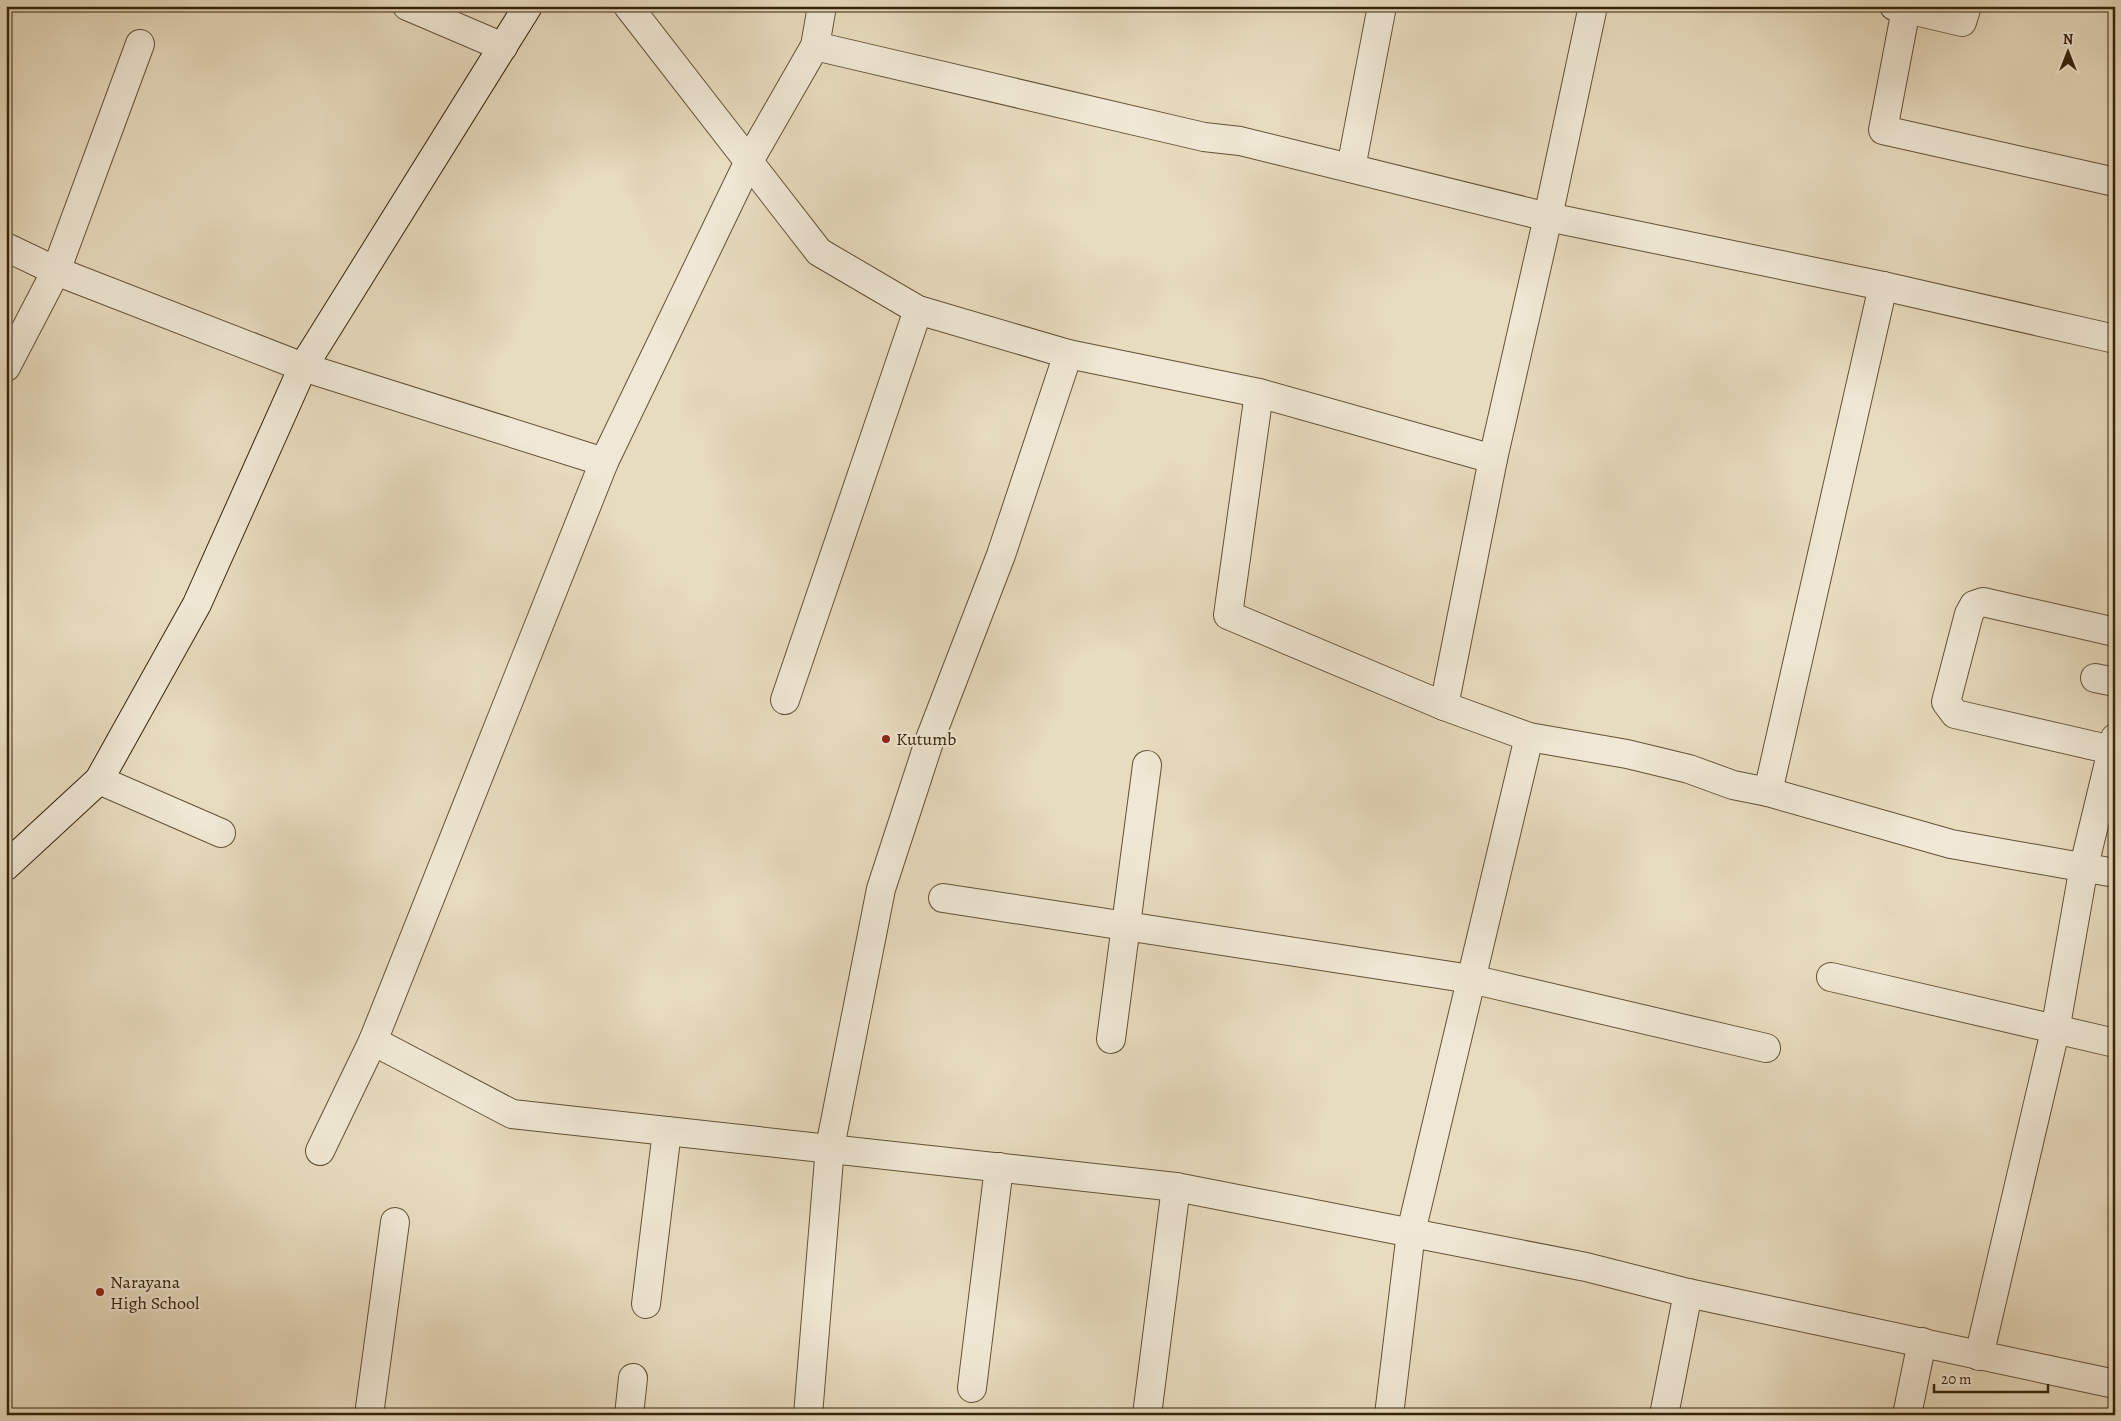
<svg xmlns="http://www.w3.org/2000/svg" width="2121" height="1421" viewBox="0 0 2121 1421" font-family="Alegreya,serif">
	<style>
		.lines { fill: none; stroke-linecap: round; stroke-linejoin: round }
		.street-casing { stroke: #625136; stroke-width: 30 }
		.secondary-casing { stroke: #352309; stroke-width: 30 }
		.street { stroke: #f0e8d5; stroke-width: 28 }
		.secondary { stroke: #f0e8d5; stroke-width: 28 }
		.poi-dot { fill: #8f2418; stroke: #f0e8d5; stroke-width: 2 }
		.labels { text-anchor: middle; stroke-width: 4.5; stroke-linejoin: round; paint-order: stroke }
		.poi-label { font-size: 18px; fill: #352309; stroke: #f0e8d5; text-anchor: start }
	</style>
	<rect width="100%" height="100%" fill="#e8dcbf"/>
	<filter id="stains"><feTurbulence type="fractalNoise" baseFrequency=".004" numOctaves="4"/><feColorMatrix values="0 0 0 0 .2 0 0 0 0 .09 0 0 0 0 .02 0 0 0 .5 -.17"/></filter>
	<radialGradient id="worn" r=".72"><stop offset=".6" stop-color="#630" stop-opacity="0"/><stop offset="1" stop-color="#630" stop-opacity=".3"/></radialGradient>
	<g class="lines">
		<g class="street-casing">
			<g id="street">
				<polyline points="407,6 503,47"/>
				<polyline points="628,6 819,252 918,310 1068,354 1259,393 1493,459"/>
				<polyline points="1894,6 1962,22 1967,6"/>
				<polyline points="1906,9 1883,130 2115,182"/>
				<polyline points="815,46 1204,137 1240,141 1548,217 1883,286 2115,339"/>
				<polyline points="1351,168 1382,6"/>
				<polyline points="6,247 56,271 303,367 604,462"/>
				<polyline points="6,367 56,271 140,44"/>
				<polyline points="1259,393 1228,615 1444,706 1529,737 1627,754 1689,769 1733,785 1768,792 1951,844 2115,873"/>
				<polyline points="2095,678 2115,682"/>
				<polyline points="785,700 918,310"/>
				<polyline points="1444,706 1493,459 1548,217 1593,6"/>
				<polyline points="2112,750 1955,714 1946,702 1969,614 1974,605 1983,602 2115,632"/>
				<polyline points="99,780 221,833"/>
				<polyline points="1768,792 1883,286"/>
				<polyline points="943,898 1471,979 1766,1048"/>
				<polyline points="1831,977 2115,1043"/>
				<polyline points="1111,1039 1147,765"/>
				<polyline points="373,1041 512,1114 1176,1187 1586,1267 1688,1293 2115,1384"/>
				<polyline points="320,1151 373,1041 604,462 749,161 815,46 822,6"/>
				<polyline points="646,1304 667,1131"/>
				<polyline points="1979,1356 2055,1031 2084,866 2115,738"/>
				<polyline points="972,1388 999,1167"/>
				<polyline points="369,1415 395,1222"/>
				<polyline points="629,1415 633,1378"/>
				<polyline points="808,1415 830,1147 881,889 930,739 1001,555 1068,354"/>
				<polyline points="1147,1415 1176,1187"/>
				<polyline points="1389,1415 1411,1232 1529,737"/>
				<polyline points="1664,1415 1688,1293"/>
				<polyline points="1907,1415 1922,1342"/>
			</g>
		</g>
		<g class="secondary-casing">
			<polyline id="secondary" points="6,866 99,780 197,604 303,367 528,6"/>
		</g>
		<use href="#street" class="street"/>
		<use href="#secondary" class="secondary"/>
	</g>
	<g class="poi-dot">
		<circle cx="886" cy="739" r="5"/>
		<circle cx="100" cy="1292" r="5"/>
	</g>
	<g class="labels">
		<g class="poi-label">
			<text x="896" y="745">Kutumb</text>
			<text x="110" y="1288">Narayana<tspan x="110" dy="21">High School</tspan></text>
		</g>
	</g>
	<rect width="2121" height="1421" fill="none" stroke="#e8dcbf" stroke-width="25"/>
	<rect x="8" y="8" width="2106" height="1406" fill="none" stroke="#352309" stroke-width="2.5"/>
	<rect x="12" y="12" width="2096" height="1396" fill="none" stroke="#352309"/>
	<g transform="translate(2068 52)" stroke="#f0e8d5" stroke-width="4" paint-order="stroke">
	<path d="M0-4L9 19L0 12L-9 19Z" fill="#352309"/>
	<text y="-8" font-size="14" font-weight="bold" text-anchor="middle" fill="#352309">N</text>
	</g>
	<path d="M1934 1384v8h114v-8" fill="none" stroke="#352309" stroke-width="2.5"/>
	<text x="1941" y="1384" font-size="15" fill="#352309" stroke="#f0e8d5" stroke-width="4" paint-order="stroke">20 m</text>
	<rect width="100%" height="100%" filter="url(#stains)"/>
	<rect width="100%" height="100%" fill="url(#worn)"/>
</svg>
